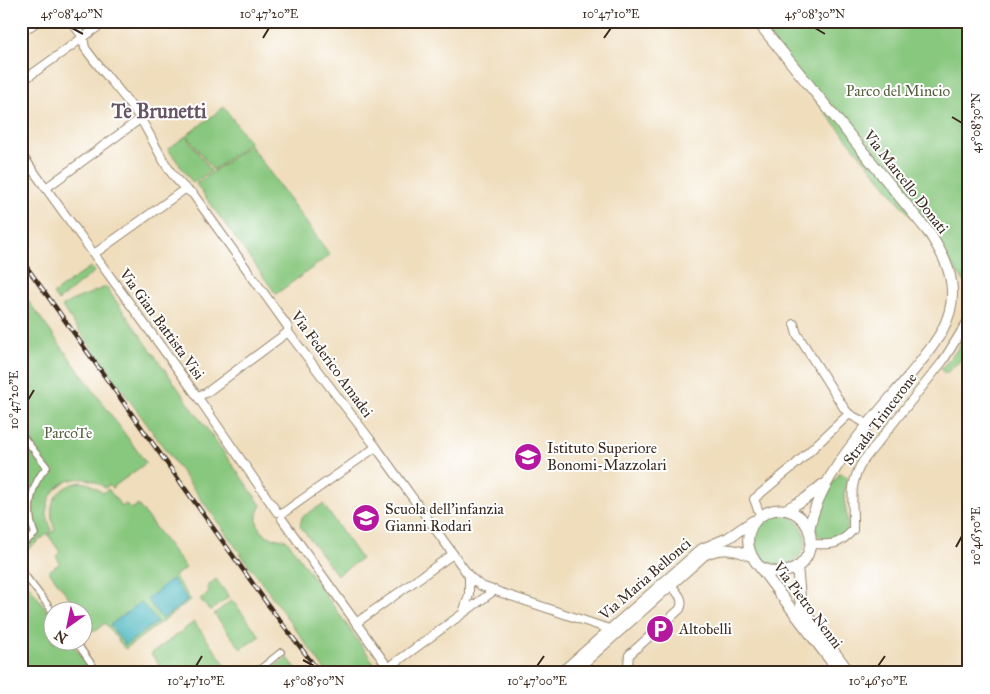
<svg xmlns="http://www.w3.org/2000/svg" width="990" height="694" viewBox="0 0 990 694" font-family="'IM FELL Great Primer',serif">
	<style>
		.green { fill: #88c77e; stroke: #62784e }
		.water { fill: #42b2bc; stroke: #3e6e6d }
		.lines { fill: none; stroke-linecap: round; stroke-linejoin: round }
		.pedestrian-casing { stroke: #95846d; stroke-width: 8 }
		.minor-casing { stroke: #95846d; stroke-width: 10 }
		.tertiary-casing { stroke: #95846d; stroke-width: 12 }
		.pedestrian { stroke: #fff; stroke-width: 5.5 }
		.minor { stroke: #fff; stroke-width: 8 }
		.tertiary { stroke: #fff; stroke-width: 10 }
		.rail-casing { stroke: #3b2a1e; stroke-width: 4.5 }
		.rail { stroke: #fff; stroke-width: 2.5; stroke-dasharray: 8; stroke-linecap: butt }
		.ticks { fill: none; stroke: #3b2a1e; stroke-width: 2 }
		.labels { text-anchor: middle; stroke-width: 4; stroke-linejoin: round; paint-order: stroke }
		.park-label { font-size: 15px; fill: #566140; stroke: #fff }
		.street-label { font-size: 15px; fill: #3b2a1e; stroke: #fff }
		.poi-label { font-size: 15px; fill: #3b2a1e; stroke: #fff; text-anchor: start }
		.district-label { font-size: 20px; font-weight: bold; fill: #675464; stroke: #fff }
		.neatline { fill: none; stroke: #3b2a1e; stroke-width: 2 }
		.ticks-label { font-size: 12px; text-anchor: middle; fill: #3b2a1e }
	</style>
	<rect width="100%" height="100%" fill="#fff"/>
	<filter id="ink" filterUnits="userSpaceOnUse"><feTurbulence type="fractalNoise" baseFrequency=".02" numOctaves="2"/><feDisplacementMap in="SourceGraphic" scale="10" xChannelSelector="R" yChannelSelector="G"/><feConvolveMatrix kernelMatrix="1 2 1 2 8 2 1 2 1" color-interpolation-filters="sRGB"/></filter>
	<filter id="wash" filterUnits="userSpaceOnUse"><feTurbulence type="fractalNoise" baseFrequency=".0096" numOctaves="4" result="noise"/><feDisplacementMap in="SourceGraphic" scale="20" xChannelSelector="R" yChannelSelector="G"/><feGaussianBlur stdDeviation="1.12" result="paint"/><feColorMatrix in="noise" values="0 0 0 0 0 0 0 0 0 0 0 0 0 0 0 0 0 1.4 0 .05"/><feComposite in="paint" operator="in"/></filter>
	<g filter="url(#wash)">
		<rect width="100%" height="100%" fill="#efddbc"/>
		<g class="green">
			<polygon points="750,21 969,21 969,287"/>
			<polygon points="224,107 250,143 213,170 187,135"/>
			<polygon points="186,136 211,171 193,183 168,149"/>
			<polygon points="250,145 330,255 276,294 196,184"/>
			<polygon points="21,173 33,190 21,199"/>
			<polygon points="90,267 95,271 58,301 53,294"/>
			<path d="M 106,287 L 261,505 C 249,526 265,541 286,539 L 381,673 L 327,673 L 62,307 L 71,301 Z"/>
			<path d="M 21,291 L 146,463 L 112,488 L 109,485 L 105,488 C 84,470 52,479 47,507 C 46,515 49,523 52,530 L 21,555 Z"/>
			<polygon points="969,326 969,353 945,374 941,369 965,340"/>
			<path d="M 840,473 L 848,477 C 847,483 845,488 844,493 C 843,512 861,544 824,540 C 800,528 830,486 840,473 Z"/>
			<path d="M 81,482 L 90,484 L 103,493 L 108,489 L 122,507 L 126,504 L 131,509 L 138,505 L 186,568 L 174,576 L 191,600 L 125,649 L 105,623 L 94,632 L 83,617 L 82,612 L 79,611 L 49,571 L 60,563 L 56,556 L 60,552 L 48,535 L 55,530 C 46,506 54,487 81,482 Z"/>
			<polygon points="323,504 361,559 337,575 300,526 302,517"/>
			<circle cx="779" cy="540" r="26"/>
			<polygon points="21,575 52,617 52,642 71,642 94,673 21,673"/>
			<polygon points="216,579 229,597 210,611 200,599 210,592 207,587"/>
			<polygon points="232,600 260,636 241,649 214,614"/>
			<polygon points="194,622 225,664 213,673 165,673 151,654"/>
			<polygon points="287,657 300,673 267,673"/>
		</g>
		<g class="water">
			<polygon points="172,579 188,600 162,619 147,599"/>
			<polygon points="141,602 157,622 125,645 110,625"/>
		</g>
	</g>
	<g filter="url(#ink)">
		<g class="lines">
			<g class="pedestrian-casing">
				<g id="pedestrian">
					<path d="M 21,434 L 47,467 C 30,484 26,513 35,534 L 21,545"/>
					<polyline points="21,570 53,612"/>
					<polyline points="76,642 98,673"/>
					<polyline points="255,673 281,652"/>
				</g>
			</g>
			<g class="minor-casing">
				<g id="minor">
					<path d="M 71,21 L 83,37 L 85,48 C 102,72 123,93 140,118 C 156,143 167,178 193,194 L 288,327 L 288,332 L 376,447 L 469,576 L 481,586 L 612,630"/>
					<polyline points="21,33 38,21"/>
					<polyline points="21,82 106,21"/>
					<polyline points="21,154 197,396 277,512"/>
					<polyline points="46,188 140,119"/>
					<polyline points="94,254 185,189"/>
					<polyline points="794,324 797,334 844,408 849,414 869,425"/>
					<polyline points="197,396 206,393 288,332"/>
					<polyline points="283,513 376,447"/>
					<polyline points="760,515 754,499 796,464 849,414"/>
					<polyline points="282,519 392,673"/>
					<path d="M 810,544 C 832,545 838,546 853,530 C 854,502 847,487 863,461 L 943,361 L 969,319"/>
					<polyline points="463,613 469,595 469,576"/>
					<polyline points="356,623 453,554"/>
					<polyline points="388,668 495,590"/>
					<path d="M 632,673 L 628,665 L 629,655 L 680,609 C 685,599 677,593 671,585"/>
				</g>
			</g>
			<g class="tertiary-casing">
				<g id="tertiary">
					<path d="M 757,21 L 930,234 C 941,252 951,268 952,290 C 954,324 929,351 909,376 C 873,420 818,475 809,531"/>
					<polyline points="785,510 805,499 822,485"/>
					<path d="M 759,566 C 776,576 799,574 808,554 C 811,546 812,536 808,528 C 788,488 728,520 755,561 L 840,673"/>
					<polyline points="797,567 801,607 850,673"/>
					<polyline points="561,673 702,549 728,538 753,521"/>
					<path d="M 572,673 L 704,555 C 720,546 735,549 751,556"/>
				</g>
			</g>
			<use href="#pedestrian" class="pedestrian"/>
			<use href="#minor" class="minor"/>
			<use href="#tertiary" class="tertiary"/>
			<g class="rail-casing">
				<polyline id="rail" points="21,259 271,609 320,673"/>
			</g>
			<use href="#rail" class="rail"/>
		</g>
	</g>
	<path class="ticks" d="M 72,28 L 83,34M 815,28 L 825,34M 263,38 L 269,28M 604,38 L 611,28M 952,117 L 962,123M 28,400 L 34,390M 956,547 L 962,536M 303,660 L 314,666M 196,666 L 202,656M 537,666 L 544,656M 878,666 L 885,656"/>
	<defs>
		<g id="school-disc" transform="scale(1.4375)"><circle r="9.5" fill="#b5179e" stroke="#fff"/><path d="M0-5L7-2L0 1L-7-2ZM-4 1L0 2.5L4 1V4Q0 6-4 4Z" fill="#fff"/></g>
		<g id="parking-disc" transform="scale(1.4375)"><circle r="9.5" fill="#b5179e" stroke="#fff"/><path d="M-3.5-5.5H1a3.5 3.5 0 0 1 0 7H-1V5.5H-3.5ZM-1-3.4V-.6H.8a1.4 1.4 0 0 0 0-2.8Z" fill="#fff"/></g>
	</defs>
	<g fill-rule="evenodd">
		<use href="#school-disc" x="528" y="457"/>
		<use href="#school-disc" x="366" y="518"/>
		<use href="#parking-disc" x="660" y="629"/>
	</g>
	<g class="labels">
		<g class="park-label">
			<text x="898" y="96">Parco del Mincio</text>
			<text x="68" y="438">ParcoTe</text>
		</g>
		<g class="street-label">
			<text transform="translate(906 182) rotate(52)" y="5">Via Marcello Donati</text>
			<text transform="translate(162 324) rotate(54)" y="5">Via Gian Battista Visi</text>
			<text transform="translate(332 364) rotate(54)" y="5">Via Federico Amadei</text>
			<text transform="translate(880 419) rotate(-53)" y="5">Strada Trincerone</text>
			<text transform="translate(645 579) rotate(-41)" y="5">Via Maria Bellonci</text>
			<text transform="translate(808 605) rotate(53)" y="5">Via Pietro Nenni</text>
		</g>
		<g class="poi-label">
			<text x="547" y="453">Istituto Superiore<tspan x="547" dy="17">Bonomi-Mazzolari</tspan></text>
			<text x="385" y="514">Scuola dell'infanzia<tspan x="385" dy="17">Gianni Rodari</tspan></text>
			<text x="679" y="634">Altobelli</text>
		</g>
		<g class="district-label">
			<text x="159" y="118">Te Brunetti</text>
		</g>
	</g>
	<rect width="990" height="694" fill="none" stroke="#fff" stroke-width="55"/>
	<g transform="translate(68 626) rotate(213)"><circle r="24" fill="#ffffff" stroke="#b1aaa5"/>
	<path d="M0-4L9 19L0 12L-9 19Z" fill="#b5179e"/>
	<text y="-8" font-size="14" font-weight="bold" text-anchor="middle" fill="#3b2a1e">N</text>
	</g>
	<rect x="28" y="28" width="934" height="638" class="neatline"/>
	<g class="ticks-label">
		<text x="72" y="18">45°08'40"N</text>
		<text x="269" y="18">10°47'20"E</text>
		<text x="611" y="18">10°47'10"E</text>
		<text x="815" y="18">45°08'30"N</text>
		<text transform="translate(976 123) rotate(-90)" y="4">45°08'30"N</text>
		<text transform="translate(14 400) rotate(-90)" y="4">10°47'20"E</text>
		<text transform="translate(976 536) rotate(-90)" y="4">10°46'50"E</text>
		<text x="196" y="685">10°47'10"E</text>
		<text x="314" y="685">45°08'50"N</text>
		<text x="537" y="685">10°47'00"E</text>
		<text x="878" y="685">10°46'50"E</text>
	</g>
</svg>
